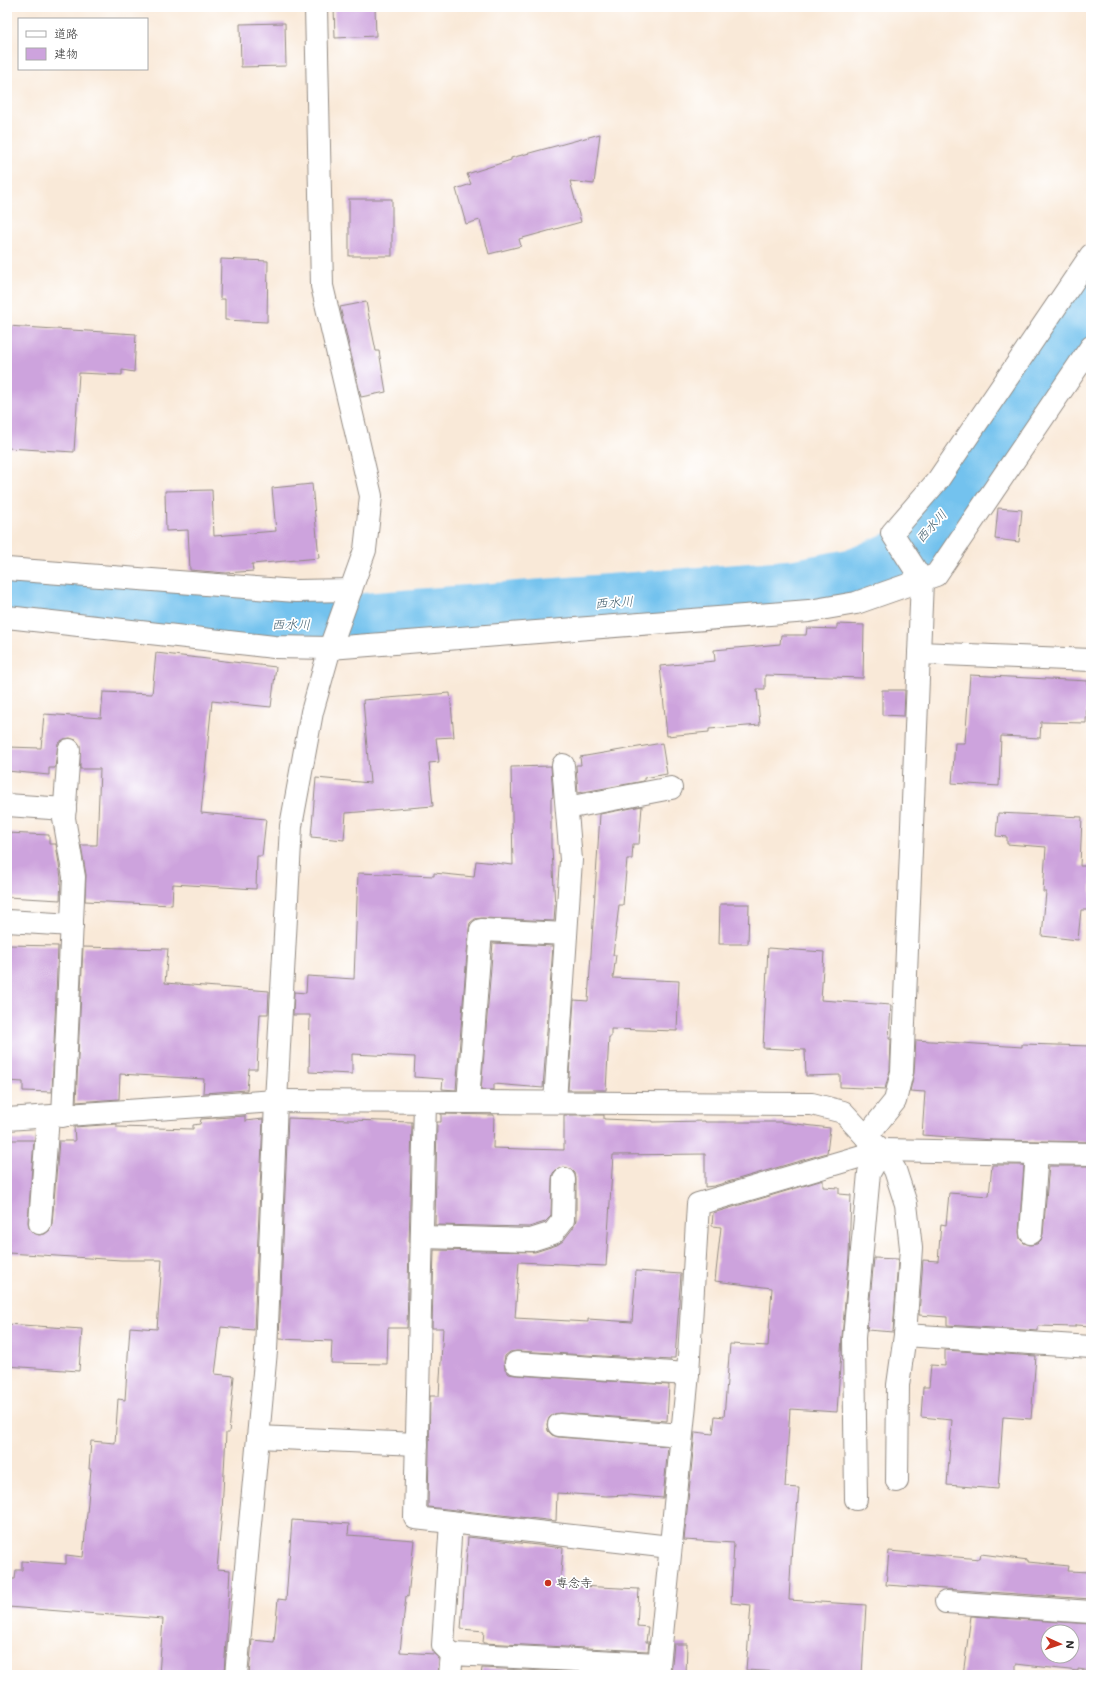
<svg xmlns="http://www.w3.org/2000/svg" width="1098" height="1682" viewBox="0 0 1098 1682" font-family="Mali,'Klee One',sans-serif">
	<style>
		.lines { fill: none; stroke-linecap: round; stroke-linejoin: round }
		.river { stroke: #73c2ee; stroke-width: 57 }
		.building { fill: #cda3dd; fill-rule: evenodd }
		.minor-casing { stroke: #928a82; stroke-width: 24 }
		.minor { stroke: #fff; stroke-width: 22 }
		.poi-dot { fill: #c8321e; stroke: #fff; stroke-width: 1.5 }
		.labels { text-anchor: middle; stroke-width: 3.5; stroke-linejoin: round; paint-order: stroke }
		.poi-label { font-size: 12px; fill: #2b2b2b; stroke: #fff; text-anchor: start }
		.water-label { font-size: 13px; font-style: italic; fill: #44606f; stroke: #fff }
	</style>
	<rect width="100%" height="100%" fill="#fff"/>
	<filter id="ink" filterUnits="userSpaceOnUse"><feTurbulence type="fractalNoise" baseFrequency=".025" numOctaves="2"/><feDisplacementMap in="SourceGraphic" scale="8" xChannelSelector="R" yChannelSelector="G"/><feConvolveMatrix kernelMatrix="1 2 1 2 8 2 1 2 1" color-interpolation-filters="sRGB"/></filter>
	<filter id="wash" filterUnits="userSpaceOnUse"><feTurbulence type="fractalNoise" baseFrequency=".012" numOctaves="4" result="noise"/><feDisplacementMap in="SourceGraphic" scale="16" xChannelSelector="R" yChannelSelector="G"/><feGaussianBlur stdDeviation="0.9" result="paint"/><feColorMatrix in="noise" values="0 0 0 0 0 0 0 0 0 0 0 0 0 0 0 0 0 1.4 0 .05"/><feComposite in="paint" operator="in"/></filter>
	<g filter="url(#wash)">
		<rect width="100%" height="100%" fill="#f9e9d8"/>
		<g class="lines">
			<polyline class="river" points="7,598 264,624 332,624 794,588 858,576 904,556 946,511 1091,304"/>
		</g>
		<g id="blocks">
			<g class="building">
				<polygon points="334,7 375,7 376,36 335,38"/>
				<polygon points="285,23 286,66 241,67 240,24"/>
				<polygon points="600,134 594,184 570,181 581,222 519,239 521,246 489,254 480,220 466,224 456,189 471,184 467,174 511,160 511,158"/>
				<rect x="349" y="199" width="43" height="57"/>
				<polygon points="221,259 268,261 267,322 225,320 225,299 220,299"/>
				<polygon points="366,302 376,351 379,351 386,392 361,397 340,307"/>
				<polygon points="7,326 136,334 134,372 122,370 122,375 79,373 74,452 7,448"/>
				<polygon points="312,484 319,558 252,564 253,571 226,573 190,570 188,530 166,531 165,491 212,490 214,536 276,531 272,488"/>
				<polygon points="998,508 1022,510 1019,542 995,539"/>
				<polygon points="837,624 864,625 863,678 765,675 765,689 757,689 760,725 709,729 709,732 667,736 660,666 715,661 714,650 780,644 781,635 806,635 807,628 837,629"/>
				<polygon points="156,653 276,667 271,707 212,701 201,813 266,819 262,856 257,856 256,889 173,884 172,905 85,901 86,875 81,845 97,845 100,769 80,769 80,745 76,740 70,738 64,739 58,743 55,768 49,768 49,775 7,771 7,747 41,748 44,714 101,718 103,692 152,694"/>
				<polygon points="970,675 1088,681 1086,723 1041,722 1040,738 1001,736 999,786 952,783 955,743 965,743"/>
				<polygon points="882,690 905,690 904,716 882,715"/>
				<polygon points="450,693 454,737 436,738 439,762 429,763 433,806 346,813 344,840 311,837 316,778 370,783 363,700"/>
				<polygon points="662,743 667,774 644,778 644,781 578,793 576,765 581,765 580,757"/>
				<polygon points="551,766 553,797 551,798 551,849 552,849 555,907 554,921 482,918 475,919 470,923 469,929 456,1090 442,1089 443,1079 414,1077 415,1057 352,1054 352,1074 309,1072 310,1015 293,1015 294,992 306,993 307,976 354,979 358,873 434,876 434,873 474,877 476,861 513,865 511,767"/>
				<polygon points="642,806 639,844 633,844 632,859 627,859 623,905 619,905 613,955 616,955 613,978 679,981 677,1031 611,1029 611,1037 609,1037 606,1090 568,1090 574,1000 588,1001 600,814"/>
				<polygon points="998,813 1082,817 1080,866 1091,866 1091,910 1081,910 1078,940 1042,936 1046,892 1043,892 1046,847 1007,844 1007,837 996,836"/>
				<polygon points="7,833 49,835 49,844 56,844 61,878 60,900 7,897"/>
				<polygon points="720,904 749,904 748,944 719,944"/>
				<polygon points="493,943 553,946 543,1088 494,1084 494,1090 481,1090"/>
				<polygon points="7,945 58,946 52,1092 23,1091 23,1082 7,1081"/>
				<polygon points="83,947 168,949 165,983 269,991 268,1014 260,1014 257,1069 249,1069 247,1090 203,1093 204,1079 120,1074 119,1099 76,1102"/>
				<polygon points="768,948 824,952 821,1000 891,1005 889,1039 891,1039 890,1070 885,1089 840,1087 840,1075 806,1076 805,1050 763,1048"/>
				<polygon points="916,1040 1022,1047 1022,1044 1091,1046 1091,1142 993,1140 922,1135 925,1092 910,1091 914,1073"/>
				<polygon points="441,1114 494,1115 493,1148 523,1149 564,1150 564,1115 604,1115 604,1119 653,1121 653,1122 705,1121 705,1122 780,1122 830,1128 827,1153 714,1186 705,1187 705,1154 613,1155 606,1266 519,1262 515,1318 588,1322 588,1319 632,1322 636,1271 681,1274 675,1358 671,1358 671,1360 517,1351 510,1352 505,1356 504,1362 505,1369 509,1374 515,1375 669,1385 667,1421 560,1413 554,1414 549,1418 547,1424 548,1431 552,1435 558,1437 668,1446 663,1498 629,1495 606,1496 557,1493 556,1521 428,1507 430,1396 439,1396 443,1328 432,1328 434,1250 535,1252 557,1245 563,1241 573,1228 576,1220 576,1179 575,1173 571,1169 564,1167 558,1168 553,1173 552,1179 551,1216 545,1222 529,1227 435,1225 437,1122 441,1122"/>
				<polygon points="245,1116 245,1121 263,1119 254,1330 221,1327 215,1374 234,1376 229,1433 226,1433 222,1512 217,1569 230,1570 224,1675 159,1675 163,1619 8,1607 9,1579 15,1579 16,1570 22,1570 22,1561 66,1564 66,1555 83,1557 91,1469 89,1469 91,1441 115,1443 118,1399 125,1400 130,1327 157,1329 162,1260 121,1260 8,1253 9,1241 7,1241 7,1140 34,1140 28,1222 29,1228 33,1233 39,1235 45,1234 50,1230 52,1224 59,1141 75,1141 74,1127 117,1124 117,1127 193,1129 193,1125 200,1124 201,1119"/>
				<polygon points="288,1118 412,1122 407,1328 388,1328 387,1364 331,1363 332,1341 279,1339"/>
				<polygon points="992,1165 1024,1165 1019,1232 1020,1239 1024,1243 1030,1245 1037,1244 1041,1240 1043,1234 1049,1166 1091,1166 1091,1326 1075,1325 1075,1327 1038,1326 1038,1331 947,1325 947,1317 919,1315 923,1260 938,1261 941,1224 946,1225 949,1193 989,1196"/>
				<polygon points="823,1180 823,1187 839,1188 839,1194 851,1195 849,1256 842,1337 837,1412 790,1409 785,1487 799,1488 794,1543 792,1543 789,1600 866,1605 862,1675 832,1675 746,1670 751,1605 731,1603 734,1543 684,1540 695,1432 713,1434 715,1416 724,1417 730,1344 768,1346 772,1288 715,1281 721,1227 712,1226 713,1213"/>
				<polygon points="874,1258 898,1259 893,1332 867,1330"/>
				<polygon points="7,1324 82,1329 79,1371 7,1366"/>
				<polygon points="945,1350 1036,1356 1031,1419 1003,1417 998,1489 947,1485 952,1420 921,1417 923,1387 929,1387 931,1365 945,1366"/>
				<polygon points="292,1520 349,1524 348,1535 414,1540 408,1597 406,1596 400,1652 435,1654 439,1659 438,1675 249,1675 252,1640 274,1642 278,1599 286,1600"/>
				<polygon points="468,1537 563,1548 560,1585 639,1589 637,1626 648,1627 646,1642 649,1642 648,1651 483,1643 484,1631 461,1629"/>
				<polygon points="889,1551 980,1559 981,1554 1028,1560 1028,1562 1069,1566 1068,1571 1091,1572 1091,1599 886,1585"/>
				<path d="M 971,1616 L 1091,1624 L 1091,1671 L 1078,1669 L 1078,1671 L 1016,1664 L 1016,1675 L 963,1675 ZM 1048,1632 L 1072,1632 L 1072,1656 L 1048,1656 Z"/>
				<polygon points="674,1644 687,1644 686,1675 671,1675"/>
				<polygon points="482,1668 628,1675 481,1675"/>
			</g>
		</g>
	</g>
	<g filter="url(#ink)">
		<use href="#blocks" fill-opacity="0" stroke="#928a82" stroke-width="1"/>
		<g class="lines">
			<g class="minor-casing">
				<g id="minor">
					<polyline points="7,569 296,591 351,590"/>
					<polyline points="7,617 274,647 330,648 809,611 856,603 936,575 1091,347"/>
					<polyline points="919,653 1091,660"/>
					<polyline points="7,805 65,809"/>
					<polyline points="567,808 671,788"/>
					<polyline points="7,921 72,925"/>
					<polyline points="425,1102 415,1518 670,1547"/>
					<polyline points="468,1102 481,930 566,934"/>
					<polyline points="555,1102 571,860 563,765"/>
					<polyline points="63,1116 74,877 64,818 69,750"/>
					<polyline points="7,1119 276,1101 812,1104 843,1112 866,1137 882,1150 869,1173 854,1338 856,1499"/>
					<polyline points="866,1137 895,1101 902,1072 922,580 892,533 938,480 1091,255"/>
					<polyline points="882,1150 895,1170 906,1204 911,1248 905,1335 898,1385 897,1481"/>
					<polyline points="40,1223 48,1117"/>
					<polyline points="1031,1233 1037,1153"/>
					<polyline points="422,1237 531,1240 553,1233 563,1220 564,1179"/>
					<polyline points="905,1335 1091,1347"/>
					<polyline points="516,1363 688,1374"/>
					<polyline points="559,1425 681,1435"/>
					<polyline points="258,1437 417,1444"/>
					<polyline points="451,1522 443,1645 452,1654"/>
					<polyline points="946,1602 1091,1612"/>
					<polyline points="236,1675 266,1351 276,1101 291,826 312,712 330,648 365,550 371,496 322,286 316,7"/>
					<polyline points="450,1675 452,1654 659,1664"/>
					<polyline points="658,1675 688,1374 698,1204 882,1150 1091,1154"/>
				</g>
			</g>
			<use href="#minor" class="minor"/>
		</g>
	</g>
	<circle class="poi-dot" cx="548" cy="1583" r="4"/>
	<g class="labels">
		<g class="poi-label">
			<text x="556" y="1587">専念寺</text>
		</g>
		<g class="water-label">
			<text transform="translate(931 526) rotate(-48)" y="5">西水川</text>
			<text transform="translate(614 602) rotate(-4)" y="5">西水川</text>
			<text x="291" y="629">西水川</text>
		</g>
	</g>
	<rect width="1098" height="1682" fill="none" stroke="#fff" stroke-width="24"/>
	<rect x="18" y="18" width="130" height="52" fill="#ffffff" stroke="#aaaaaa"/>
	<rect x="26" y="31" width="20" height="6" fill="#ffffff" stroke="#aaaaaa"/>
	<text x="54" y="38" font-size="12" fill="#2b2b2b">道路</text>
	<rect x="26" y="48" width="20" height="12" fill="#cda3dd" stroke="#aaaaaa"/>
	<text x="54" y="58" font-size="12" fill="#2b2b2b">建物</text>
	<g transform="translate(1060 1644) rotate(93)"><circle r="19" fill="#ffffff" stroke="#aaaaaa"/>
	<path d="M0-3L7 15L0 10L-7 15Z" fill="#c8321e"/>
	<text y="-6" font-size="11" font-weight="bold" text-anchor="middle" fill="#2b2b2b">N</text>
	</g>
</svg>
